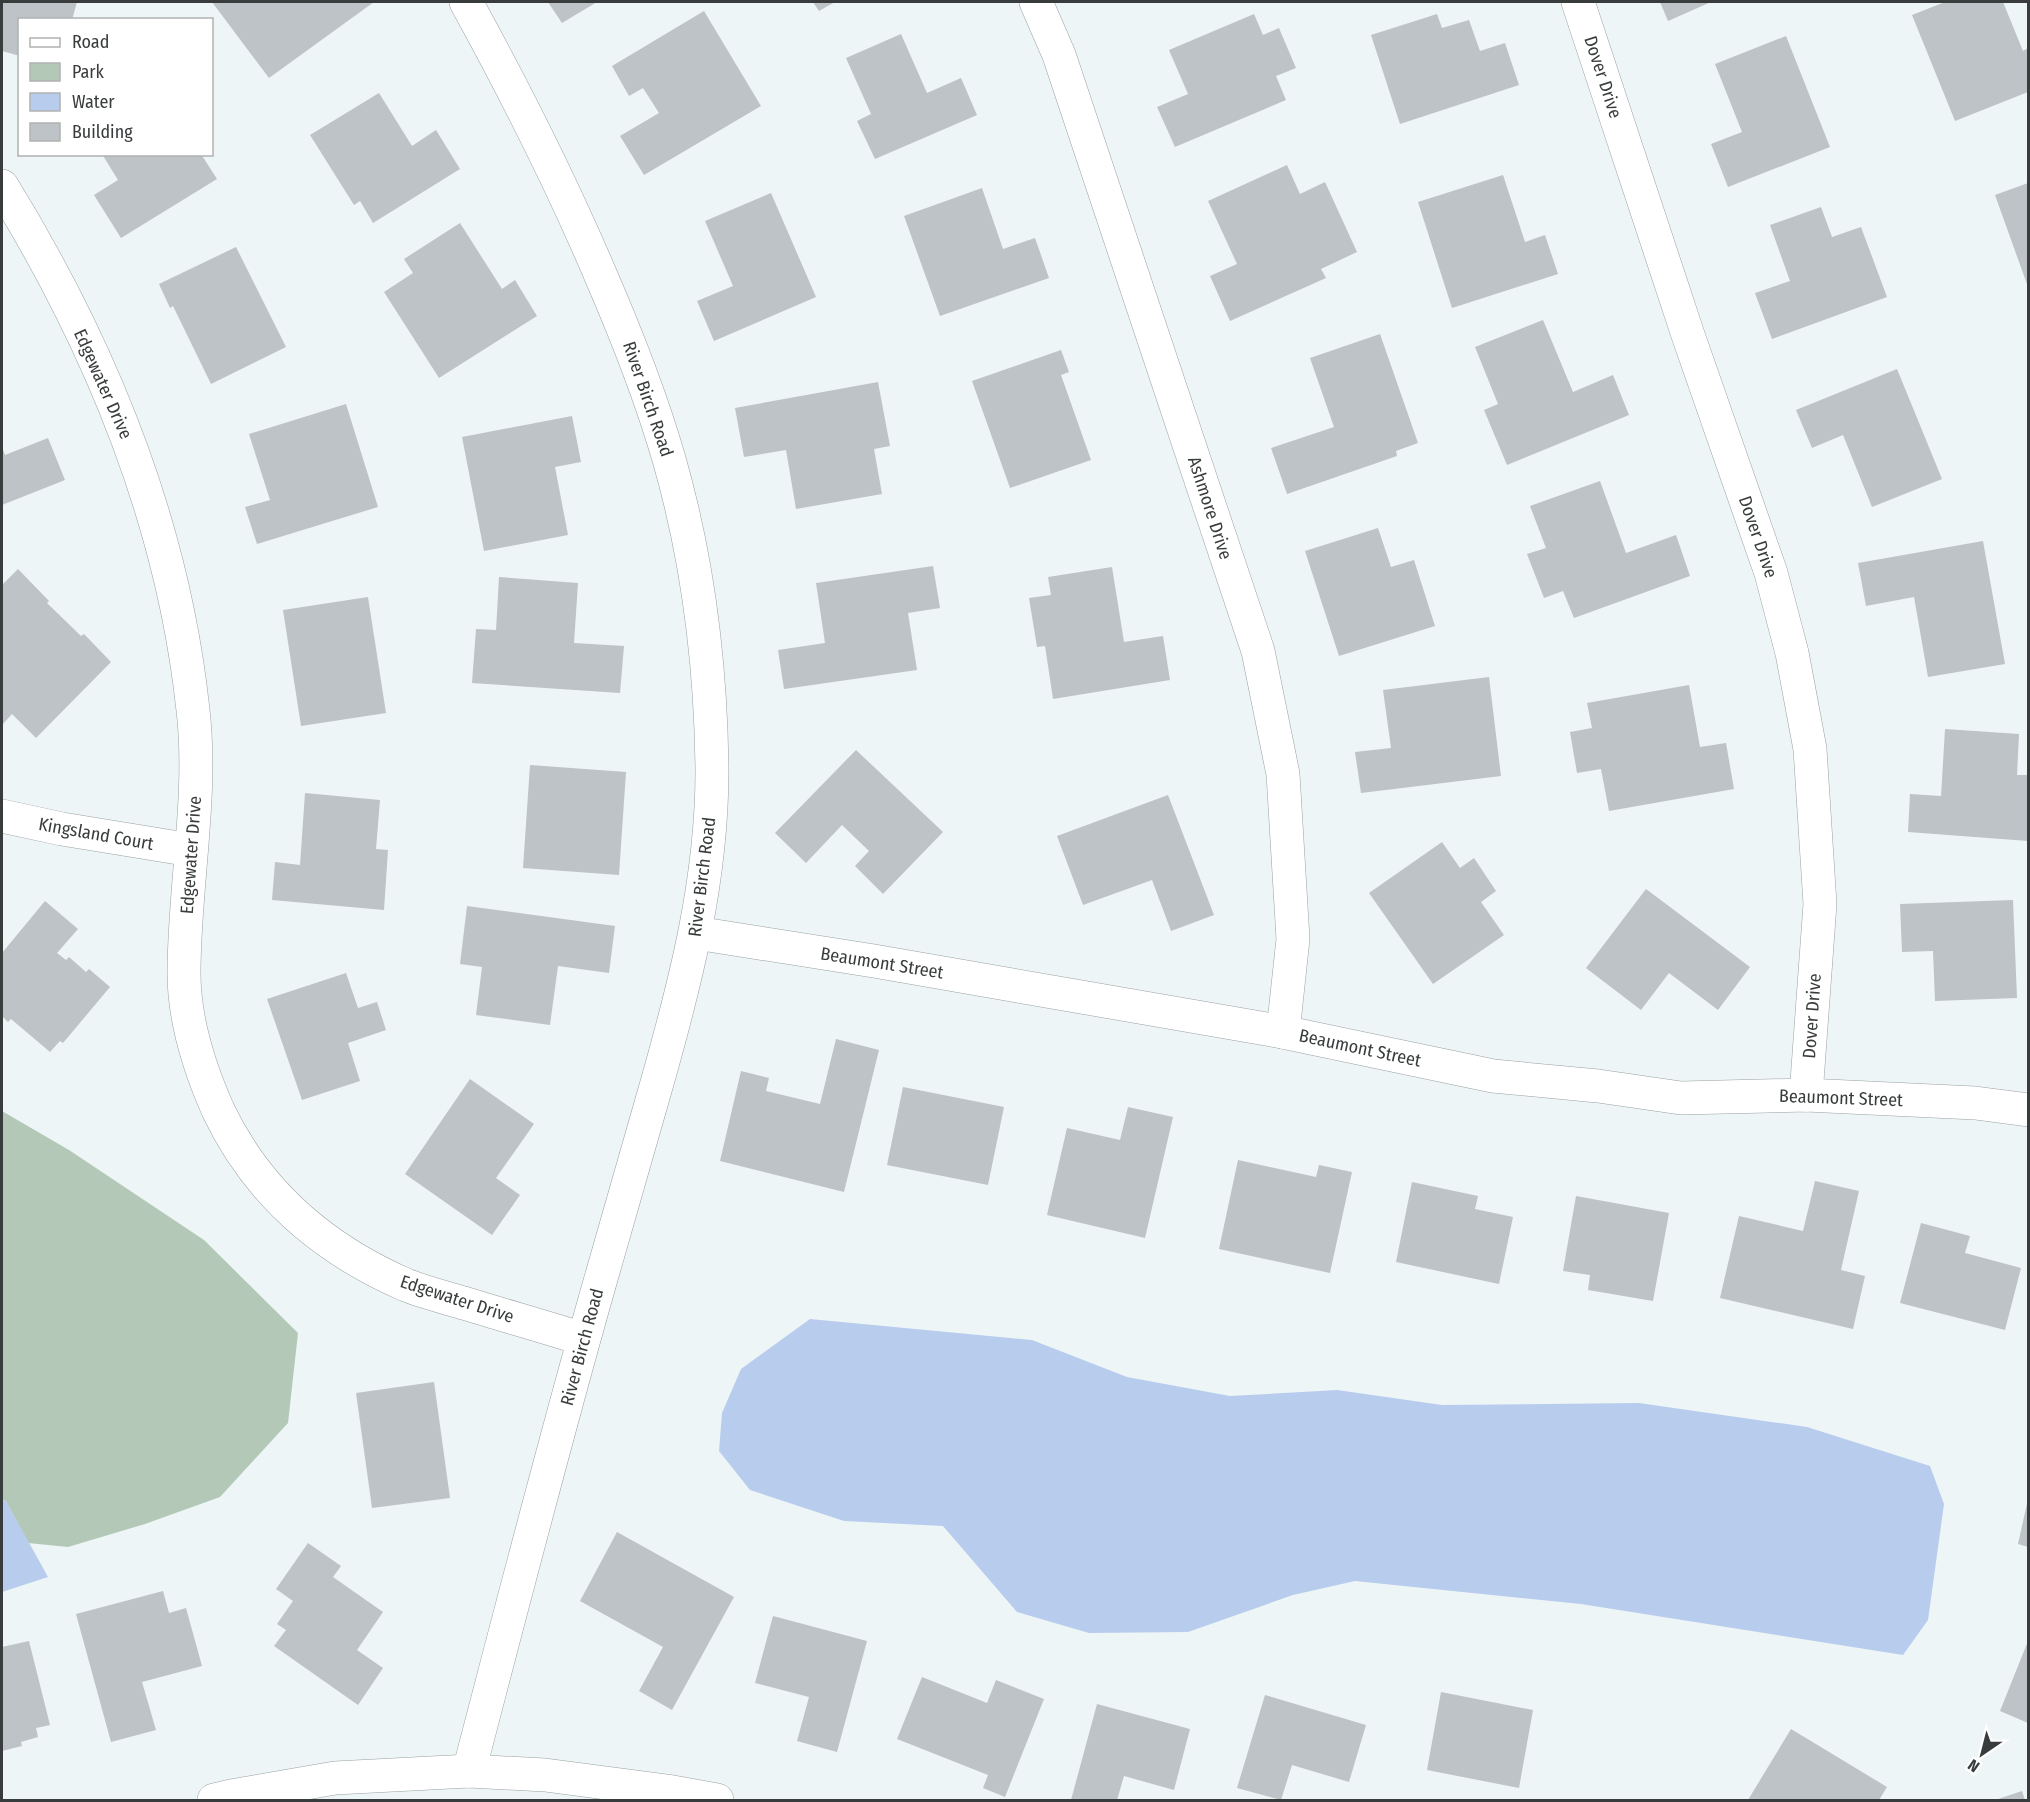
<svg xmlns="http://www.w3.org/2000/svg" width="2030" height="1802" viewBox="0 0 2030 1802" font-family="'Fira Sans Condensed',sans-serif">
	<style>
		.green { fill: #b4c8b8 }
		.water { fill: #b8cced }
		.building { fill: #bdc3c7 }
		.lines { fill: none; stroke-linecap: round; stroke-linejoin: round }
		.minor-casing { stroke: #9aa1a2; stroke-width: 34 }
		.minor { stroke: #fff; stroke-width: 33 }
		.labels { text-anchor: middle; stroke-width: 4.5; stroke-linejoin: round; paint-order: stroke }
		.street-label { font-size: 18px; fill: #393c3d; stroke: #fff }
	</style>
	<rect width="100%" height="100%" fill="#eef5f6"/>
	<polygon class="green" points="2,1111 69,1150 204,1240 298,1333 288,1423 220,1497 145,1524 68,1547 28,1543 6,1501 2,1500"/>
	<g class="water">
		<polygon points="810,1319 1032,1340 1127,1377 1230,1396 1337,1390 1442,1405 1639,1403 1807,1427 1930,1466 1944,1504 1928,1620 1903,1655 1581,1604 1355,1581 1293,1595 1188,1632 1089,1633 1017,1612 943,1526 844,1521 750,1490 719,1451 722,1413 741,1369"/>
		<polygon points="2,1500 6,1501 48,1577 2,1592"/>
	</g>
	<g class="building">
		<polygon points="2,2 77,2 72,20 20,20 20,56 2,51"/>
		<polygon points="212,2 374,2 269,78"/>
		<polygon points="548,2 597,2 562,23"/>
		<polygon points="813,2 835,2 819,11"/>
		<polygon points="1660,2 1711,2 1668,21"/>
		<polygon points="1945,2 2003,2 2023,51 2028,48 2028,92 1955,121 1912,15"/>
		<polygon points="704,11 761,106 644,175 620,136 659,113 643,88 629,96 612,66"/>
		<polygon points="1254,14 1263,35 1279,28 1296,68 1276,76 1286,100 1175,147 1157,107 1188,94 1169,50"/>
		<polygon points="1437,14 1442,28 1469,20 1480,51 1505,43 1519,85 1400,124 1371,35"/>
		<polygon points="901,34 927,93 961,78 977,115 875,159 857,121 871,114 846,58"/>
		<polygon points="1786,36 1830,147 1728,187 1711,144 1742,132 1715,64"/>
		<polygon points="379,93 412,146 436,130 460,169 373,223 360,201 354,205 310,135"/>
		<polygon points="102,154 201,154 217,179 121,238 94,195 118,180"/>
		<polygon points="1287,165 1300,194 1325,182 1357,252 1321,269 1326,278 1230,321 1210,276 1237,264 1208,201"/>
		<polygon points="1503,175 1525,242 1545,235 1558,274 1452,308 1418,202"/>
		<polygon points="2028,183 2028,287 1995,195"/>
		<polygon points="982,188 1003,249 1035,238 1049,278 940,316 904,216"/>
		<polygon points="771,193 816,297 714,341 697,301 733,286 705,221"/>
		<polygon points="1821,207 1832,237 1861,227 1887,297 1772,339 1755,293 1790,281 1770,225"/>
		<polygon points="460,223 502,289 515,280 537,316 439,378 384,292 413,273 404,259"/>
		<polygon points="236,247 286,347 211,384 173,306 170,308 159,284"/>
		<polygon points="1543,320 1573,392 1613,375 1629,415 1507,465 1484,410 1498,404 1475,347"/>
		<polygon points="1380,334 1418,443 1396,451 1397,456 1287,494 1271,448 1334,427 1310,358"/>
		<polygon points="1061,350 1069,372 1061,375 1091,460 1010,488 972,381"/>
		<polygon points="1897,369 1942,479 1872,507 1843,435 1812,448 1796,410"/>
		<polygon points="878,382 890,446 874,449 882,494 796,509 786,450 744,457 735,408"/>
		<polygon points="346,404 378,507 257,544 245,507 270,500 249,434"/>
		<polygon points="572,416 581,462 555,467 568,535 484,551 462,437"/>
		<polygon points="48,438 65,480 2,505 2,447 5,455"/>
		<polygon points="1600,481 1626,553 1676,535 1690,576 1574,618 1563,591 1544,598 1527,554 1546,548 1530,506"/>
		<polygon points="1378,528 1391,567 1414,560 1435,626 1339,656 1305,551"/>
		<polygon points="1983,541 2005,664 1928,677 1914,597 1866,606 1858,563"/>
		<polygon points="933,566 940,608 908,613 917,670 784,689 778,650 825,643 816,583"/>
		<polygon points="1112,567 1124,642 1163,636 1170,680 1053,699 1045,646 1037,647 1029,598 1051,595 1048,577"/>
		<polygon points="18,569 49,601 47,603 81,636 84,634 111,662 36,738 12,714 2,725 2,585"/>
		<polygon points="499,577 578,583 574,643 624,646 620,693 472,683 476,629 496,630"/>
		<polygon points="368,597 386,713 301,726 283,610"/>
		<polygon points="1489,677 1501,776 1361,793 1355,752 1391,748 1383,690"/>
		<polygon points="1689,685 1700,747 1726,743 1734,789 1609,811 1601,769 1577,773 1570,732 1592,728 1587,703"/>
		<polygon points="1945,729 2019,734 2017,775 2028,775 2028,841 1908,832 1910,794 1941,796"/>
		<polygon points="856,750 943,832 883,894 855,866 869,851 842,825 806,863 775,833"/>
		<polygon points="530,765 626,772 619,875 523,868"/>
		<polygon points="305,793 380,800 376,849 388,850 384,910 272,900 275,862 300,865"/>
		<polygon points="1168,795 1214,915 1171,931 1152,880 1083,905 1057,836"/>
		<polygon points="1442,842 1460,868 1474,858 1496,891 1481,902 1504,935 1433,984 1369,893"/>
		<polygon points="1646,889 1750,967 1718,1010 1669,973 1641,1010 1586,968"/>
		<polygon points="2013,900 2017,998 1935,1001 1933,951 1902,952 1900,904"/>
		<polygon points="45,901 78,929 57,953 66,960 69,957 86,972 89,969 110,987 63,1043 60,1041 50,1052 11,1019 8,1022 2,1016 2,953"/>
		<polygon points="467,906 615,926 609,973 558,966 550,1025 476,1015 482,967 460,964"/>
		<polygon points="346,973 358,1008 377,1002 386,1030 348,1043 360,1081 302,1100 267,999"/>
		<polygon points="836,1039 879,1050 844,1192 720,1161 741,1071 769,1078 766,1091 820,1104"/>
		<polygon points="470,1079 534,1124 496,1178 520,1195 492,1235 405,1174"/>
		<polygon points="903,1087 1004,1107 988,1185 887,1165"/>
		<polygon points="1128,1107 1173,1117 1145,1238 1047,1215 1067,1128 1120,1140"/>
		<polygon points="1238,1160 1316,1177 1319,1165 1352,1172 1330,1273 1219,1249"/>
		<polygon points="1815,1181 1859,1191 1841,1270 1865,1276 1853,1329 1720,1298 1739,1216 1803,1231"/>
		<polygon points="1412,1182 1478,1196 1475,1209 1513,1217 1499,1284 1396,1262"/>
		<polygon points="1576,1196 1669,1213 1653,1301 1588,1290 1590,1275 1563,1271"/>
		<polygon points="1921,1223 1970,1236 1965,1253 2021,1268 2005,1330 1900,1303"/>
		<polygon points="434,1382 450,1498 372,1508 356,1393"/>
		<polygon points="2028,1499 2028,1547 2018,1544"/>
		<polygon points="617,1532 734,1597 672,1710 639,1691 663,1647 580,1601"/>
		<polygon points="308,1543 341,1566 333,1577 383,1612 357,1650 383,1668 358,1705 274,1646 286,1630 277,1624 293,1601 276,1589"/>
		<polygon points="163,1591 169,1613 186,1608 202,1666 142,1682 156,1730 111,1742 76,1614"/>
		<polygon points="773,1616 867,1641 837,1752 797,1741 809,1697 755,1683"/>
		<polygon points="29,1641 50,1725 36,1728 38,1737 21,1742 22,1746 2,1751 2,1647"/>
		<polygon points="2028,1641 2028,1723 2000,1711"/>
		<polygon points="922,1677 987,1703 996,1680 1044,1699 1005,1797 983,1788 988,1775 897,1739"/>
		<polygon points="1441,1692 1533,1710 1519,1788 1427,1770"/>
		<polygon points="1265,1695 1366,1725 1349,1782 1292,1765 1281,1800 1237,1788"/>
		<polygon points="1097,1704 1190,1729 1174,1790 1124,1776 1117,1800 1071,1800"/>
		<polygon points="1791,1729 1887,1787 1879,1800 1748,1800"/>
		<polygon points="2022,1791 2025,1800 1995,1800"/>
	</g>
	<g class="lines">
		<g class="minor-casing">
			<g id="minor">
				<path d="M 466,2 C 515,91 561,182 601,276 C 627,336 651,397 669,459 C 698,560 711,666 712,771 C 712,881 685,985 655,1090 C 638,1149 621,1209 604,1268 C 556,1435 513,1603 469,1771"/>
				<polyline points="1036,2 1059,55 1258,651 1283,774 1293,939 1283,1032"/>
				<polyline points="1578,2 1688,335 1771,573 1792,653 1810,749 1820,904 1806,1095"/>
				<path d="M 2,186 C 100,345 173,523 193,710 C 203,796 184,886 184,973 C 184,1020 199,1067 218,1110 C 257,1192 323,1249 406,1285 C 426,1293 447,1298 467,1304 C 506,1316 545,1327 583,1339"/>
				<polyline points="2,816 62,829 191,850"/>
				<polyline points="696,933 874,961 1283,1032 1493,1076 1598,1086 1681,1098 1806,1095 1975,1103 2028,1110"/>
				<polyline points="214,1800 231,1796 335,1778 469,1771 545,1775 667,1791 717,1800"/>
			</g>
		</g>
		<use href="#minor" class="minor"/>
	</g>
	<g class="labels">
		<g class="street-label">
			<text transform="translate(1603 77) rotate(72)" y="6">Dover Drive</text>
			<text transform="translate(103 384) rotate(66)" y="6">Edgewater Drive</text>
			<text transform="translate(648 399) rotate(71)" y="6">River Birch Road</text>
			<text transform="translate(1210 508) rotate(72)" y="6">Ashmore Drive</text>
			<text transform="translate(1758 537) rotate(71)" y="6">Dover Drive</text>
			<text transform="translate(96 834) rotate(10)" y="6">Kingsland Court</text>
			<text transform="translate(191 855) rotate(-86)" y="6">Edgewater Drive</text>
			<text transform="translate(702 877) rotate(-83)" y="6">River Birch Road</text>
			<text transform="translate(882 963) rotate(9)" y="6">Beaumont Street</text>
			<text transform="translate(1812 1016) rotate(-86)" y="6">Dover Drive</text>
			<text transform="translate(1360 1048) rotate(12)" y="6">Beaumont Street</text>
			<text transform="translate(1841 1098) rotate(2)" y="6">Beaumont Street</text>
			<text transform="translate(457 1299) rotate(18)" y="6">Edgewater Drive</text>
			<text transform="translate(582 1347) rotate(-75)" y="6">River Birch Road</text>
		</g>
	</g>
	<rect width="2030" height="1802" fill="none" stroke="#393c3d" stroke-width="6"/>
	<rect x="18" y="18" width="195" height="138" fill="#ffffff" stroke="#b0b1b1" stroke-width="1.5"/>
	<rect x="30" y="38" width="30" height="9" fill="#ffffff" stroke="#b0b1b1" stroke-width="1.5"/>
	<text x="72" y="48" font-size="18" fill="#393c3d">Road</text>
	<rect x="30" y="63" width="30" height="18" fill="#b4c8b8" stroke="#b0b1b1" stroke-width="1.5"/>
	<text x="72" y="78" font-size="18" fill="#393c3d">Park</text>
	<rect x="30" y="93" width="30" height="18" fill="#b8cced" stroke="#b0b1b1" stroke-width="1.5"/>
	<text x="72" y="108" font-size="18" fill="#393c3d">Water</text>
	<rect x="30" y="123" width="30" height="18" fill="#bdc3c7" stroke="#b0b1b1" stroke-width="1.5"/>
	<text x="72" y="138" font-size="18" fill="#393c3d">Building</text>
	<g transform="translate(1982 1754) rotate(215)" stroke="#ffffff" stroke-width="4.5" paint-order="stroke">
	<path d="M0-4.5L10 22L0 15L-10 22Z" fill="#393c3d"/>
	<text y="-9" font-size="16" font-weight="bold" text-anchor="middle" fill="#393c3d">N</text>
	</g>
</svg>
